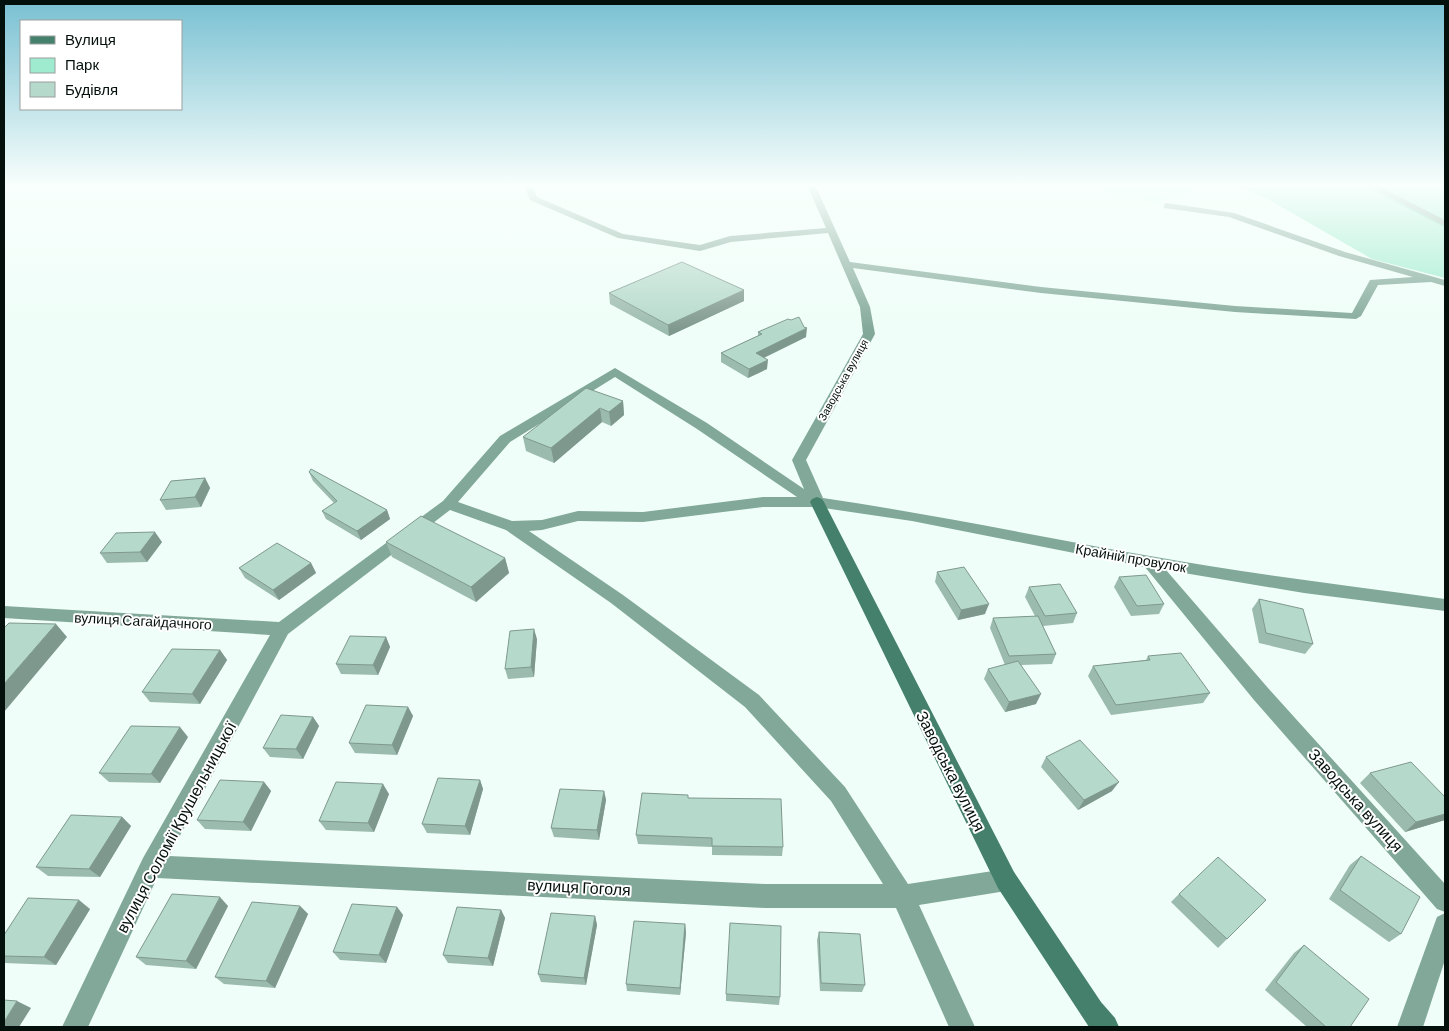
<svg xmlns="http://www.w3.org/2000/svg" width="1449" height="1031" viewBox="0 0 1449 1031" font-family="Barlow,sans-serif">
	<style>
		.built { fill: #cffeeb }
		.green { fill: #9febcf }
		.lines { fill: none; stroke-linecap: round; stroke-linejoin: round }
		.stream { stroke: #73d3b2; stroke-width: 3 }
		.street { fill: #82a899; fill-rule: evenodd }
		.secondary { fill: #44806b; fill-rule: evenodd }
		.wall { fill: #9cbbaf }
		.shaded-wall { fill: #7f988e }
		.building { fill: #b5d9cb; stroke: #7f988e }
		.labels { text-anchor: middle; stroke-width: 4; stroke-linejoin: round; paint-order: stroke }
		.far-street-label { font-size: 11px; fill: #04100c; stroke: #fff }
		.street-label { font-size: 14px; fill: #04100c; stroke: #fff }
		.near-street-label { font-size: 16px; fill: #04100c; stroke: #fff }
	</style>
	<rect width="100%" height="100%" fill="#effef8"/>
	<polygon class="built" points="1091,187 1203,187 1155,203"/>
	<polygon class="green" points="1239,187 1445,187 1445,278 1372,259 1268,199"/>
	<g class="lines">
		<polyline class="stream" points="1369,187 1445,226"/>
		<g class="street">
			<path d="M 525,187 L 533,187 L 537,197 L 623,234 L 700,245 L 730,236 L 826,228 L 808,187 L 816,187 L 850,262 L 1041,287 L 1235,306 L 1352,313 L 1370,280 L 1413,277 L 1339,256 L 1229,217 L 1164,208 L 1164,204 L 1167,203 L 1234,213 L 1345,252 L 1445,280 L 1445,286 L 1431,282 L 1378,285 L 1361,316 L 1356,319 L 1235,312 L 1041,293 L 853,268 L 870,307 L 875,334 L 806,460 L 823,498 C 932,514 1041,537 1150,556 C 1248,574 1347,585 1445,599 L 1445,611 L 1304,593 L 1166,570 L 1268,688 L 1445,884 L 1445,912 L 1437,909 L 1254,700 L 1145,567 L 912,521 L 817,507 L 763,507 L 643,522 L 578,521 L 542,530 L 529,531 L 623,595 L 759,695 L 845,787 L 908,884 L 1006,869 L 1014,872 L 1017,880 L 1014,888 L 1006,891 L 919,905 L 975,1027 L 949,1027 L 896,908 L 765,908 L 157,878 L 88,1027 L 62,1027 L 143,858 L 270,635 L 4,618 L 4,606 L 279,622 L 443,501 L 500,436 L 615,368 L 707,423 L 804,489 L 792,460 L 863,334 L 860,307 L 828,233 L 731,242 L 700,251 L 618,238 L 530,200 ZM 615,377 L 697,429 L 797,497 L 763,497 L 643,512 L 578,511 L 542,520 L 512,521 L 458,502 L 510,442 ZM 450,510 L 506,530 L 611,603 L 745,707 L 831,801 L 883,884 L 765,884 L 169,856 L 288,634 Z"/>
			<polygon points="1371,187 1380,187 1445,220 1445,226"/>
			<polygon points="1445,913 1445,960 1423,1027 1397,1027 1437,917"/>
		</g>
		<polygon class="secondary" points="817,497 822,499 824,502 1014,872 1101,1002 1115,1018 1119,1027 1089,1027 998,888 810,502 812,499"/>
	</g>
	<g class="wall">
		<polygon points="609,293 744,301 669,336 610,304"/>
		<polygon points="758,332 806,337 764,358 767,369 748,378 721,362 721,353 758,336"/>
		<polygon points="623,401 624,415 611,426 602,422 554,463 526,451 523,437"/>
		<polygon points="309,472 387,510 390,519 361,540 326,519 322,511 334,503 313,481"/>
		<polygon points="205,478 210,488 201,507 166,510 160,500"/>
		<polygon points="162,542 147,562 107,563 100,553"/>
		<polygon points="386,542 505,558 509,573 476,602 392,557"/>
		<polygon points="311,563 316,573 279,600 245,578 239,568"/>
		<polygon points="937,572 985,614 958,620 935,582"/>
		<polygon points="1119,577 1164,604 1159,614 1131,616 1114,587"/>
		<polygon points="1029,587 1077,613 1073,623 1043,626 1056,654 1052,664 1021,665 1036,704 1005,712 984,679 988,669 1005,665 990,628 993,618 1035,616 1025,597"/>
		<polygon points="1259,599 1313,644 1305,654 1259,643 1252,609"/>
		<polygon points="386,637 390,647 378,675 341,674 336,664"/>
		<polygon points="537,639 534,677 508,679 505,669"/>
		<polygon points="220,650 227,660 200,704 150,702 142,692"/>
		<polygon points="1148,656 1210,693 1203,703 1111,715 1088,676 1093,666 1146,660"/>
		<polygon points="408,707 413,716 397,755 355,753 349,743"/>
		<polygon points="313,717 319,726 303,759 270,757 263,748"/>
		<polygon points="188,737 160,783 109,782 99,773"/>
		<polygon points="1046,757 1112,791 1078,810 1041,767"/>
		<polygon points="1370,773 1445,797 1445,820 1405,832 1360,783"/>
		<polygon points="480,780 483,789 470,835 427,833 422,824"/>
		<polygon points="264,782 271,791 251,831 205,829 197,820"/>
		<polygon points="604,791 606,800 599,840 554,837 551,828"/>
		<polygon points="389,794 374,832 326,830 319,821"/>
		<polygon points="688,798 783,847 782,856 712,855 712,847 638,844 636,835"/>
		<polygon points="122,817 131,826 100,877 48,876 36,867"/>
		<polygon points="1361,856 1401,934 1389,942 1329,899 1350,865"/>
		<polygon points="1179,894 1227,939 1218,948 1171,902"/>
		<polygon points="228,906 196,969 146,965 136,957"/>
		<polygon points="300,906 308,914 275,988 224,984 215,977"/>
		<polygon points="397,907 403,915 386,963 340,960 333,952"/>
		<polygon points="90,909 56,965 4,963 4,935"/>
		<polygon points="501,910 505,918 493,966 448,963 443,955"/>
		<polygon points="595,916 597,925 586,985 541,982 538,974"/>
		<polygon points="685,924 686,933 680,995 627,991 626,984"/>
		<polygon points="819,932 865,985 862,992 820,991 817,940"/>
		<polygon points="1304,945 1350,1027 1307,1027 1265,990 1294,953"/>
		<polygon points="726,994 780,997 779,1005 726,1001"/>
	</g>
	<g class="shaded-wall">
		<polygon points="744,290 744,301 669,336 668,325"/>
		<polygon points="807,328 806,337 755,362 756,353"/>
		<polygon points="768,360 767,369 748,378 749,369"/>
		<polygon points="623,401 624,415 611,426 609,412"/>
		<polygon points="600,408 602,422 554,463 551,448"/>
		<polygon points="205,478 210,488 201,507 195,497"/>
		<polygon points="387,510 390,519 361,540 357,531"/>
		<polygon points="155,532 162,542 147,562 140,552"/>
		<polygon points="505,558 509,573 476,602 471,587"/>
		<polygon points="311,563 316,573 279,600 273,590"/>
		<polygon points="989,604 985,614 958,620 961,610"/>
		<polygon points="56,624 67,637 4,712 4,684"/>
		<polygon points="534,629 537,639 534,677 531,667"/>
		<polygon points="386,637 390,647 378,675 373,665"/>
		<polygon points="220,650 227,660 200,704 192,694"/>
		<polygon points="1041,694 1036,704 1005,712 1009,702"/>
		<polygon points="408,707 413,716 397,755 392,745"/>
		<polygon points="313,717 319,726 303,759 296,749"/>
		<polygon points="180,727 188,737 160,783 151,774"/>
		<polygon points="480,780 483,789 470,835 465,826"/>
		<polygon points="264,782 271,791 251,831 243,822"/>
		<polygon points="1119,782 1112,791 1078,810 1084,800"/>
		<polygon points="383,784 389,794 374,832 368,823"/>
		<polygon points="604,791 606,800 599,840 597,830"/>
		<polygon points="1445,814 1445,820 1405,832 1416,822"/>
		<polygon points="122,817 131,826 100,877 89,869"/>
		<polygon points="220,897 228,906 196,969 186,961"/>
		<polygon points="79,900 90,909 56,965 44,957"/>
		<polygon points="300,906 308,914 275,988 266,981"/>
		<polygon points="397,907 403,915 386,963 379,955"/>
		<polygon points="501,910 505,918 493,966 488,958"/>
		<polygon points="595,916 597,925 586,985 584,978"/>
		<polygon points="685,924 686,933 680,995 680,988"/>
		<polygon points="17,1001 31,1008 19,1027 4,1027 4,1022"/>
	</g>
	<g class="building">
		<polygon points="682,262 744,290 668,325 609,293"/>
		<polygon points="799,317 804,327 807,328 756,353 768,360 749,369 721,353 762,334 758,332 788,319 791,320"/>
		<polygon points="586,388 623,401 609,412 600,408 551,448 523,437"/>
		<polygon points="311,469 387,510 357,531 322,511 337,501 309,472"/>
		<polygon points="205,478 195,497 160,500 171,481"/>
		<polygon points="421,516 505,558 471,587 386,542"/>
		<polygon points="155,532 140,552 100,553 116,533"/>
		<polygon points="277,543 311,563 273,590 239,568"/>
		<polygon points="964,567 989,604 961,610 937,572"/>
		<polygon points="1146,575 1164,604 1137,606 1119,577"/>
		<polygon points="1060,584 1077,613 1045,616 1029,587"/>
		<polygon points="1259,599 1303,609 1313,644 1266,633"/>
		<polygon points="1038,616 1056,654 1009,656 993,618"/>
		<polygon points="9,623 56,624 4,684 4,628"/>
		<polygon points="534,629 531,667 505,669 510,631"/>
		<polygon points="350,636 386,637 373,665 336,664"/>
		<polygon points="172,649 220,650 192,694 142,692"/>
		<polygon points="1181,653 1210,693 1116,705 1093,666 1150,660 1148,656"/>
		<polygon points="1018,661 1041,694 1009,702 988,669"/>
		<polygon points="366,705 408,707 392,745 349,743"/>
		<polygon points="281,715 313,717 296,749 263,748"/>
		<polygon points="131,726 180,727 151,774 99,773"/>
		<polygon points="1080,740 1119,782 1084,800 1046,757"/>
		<polygon points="1411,762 1445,797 1445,814 1416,822 1370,773"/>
		<polygon points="438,778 480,780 465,826 422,824"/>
		<polygon points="220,780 264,782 243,822 197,820"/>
		<polygon points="336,782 383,784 368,823 319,821"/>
		<polygon points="560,789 604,791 597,830 551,828"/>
		<polygon points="642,793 688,795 688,798 781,799 783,847 712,846 712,838 636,835"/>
		<polygon points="71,815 122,817 89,869 36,867"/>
		<polygon points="1361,856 1420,897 1401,934 1340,890"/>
		<polygon points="1218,857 1266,900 1227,939 1179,894"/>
		<polygon points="172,894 220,897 186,961 136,957"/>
		<polygon points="28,898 79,900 44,957 4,956 4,935"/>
		<polygon points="252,902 300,906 266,981 215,977"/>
		<polygon points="352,904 397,907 379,955 333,952"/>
		<polygon points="457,907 501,910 488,958 443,955"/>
		<polygon points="551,913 595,916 584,978 538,974"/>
		<polygon points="634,921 685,924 680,988 626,984"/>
		<polygon points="730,923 781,926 780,997 726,994"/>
		<polygon points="819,932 860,934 865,985 821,983"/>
		<polygon points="1304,945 1369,999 1350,1027 1326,1027 1276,982"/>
		<polygon points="4,1000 17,1001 4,1022"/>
	</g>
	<linearGradient id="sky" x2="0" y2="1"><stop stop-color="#79c0d2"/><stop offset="0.56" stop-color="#f8fffc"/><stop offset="1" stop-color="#f8fffc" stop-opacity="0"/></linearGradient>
	<rect width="1449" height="331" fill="url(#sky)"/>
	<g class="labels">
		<g class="far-street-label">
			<text transform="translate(843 380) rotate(-61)" y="4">Заводська вулиця</text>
		</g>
		<g class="street-label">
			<text transform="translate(1131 558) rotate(10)" y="5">Крайній провулок</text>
			<text transform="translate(143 621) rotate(3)" y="5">вулиця Сагайдачного</text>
		</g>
		<g class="near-street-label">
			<text transform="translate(951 771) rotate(63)" y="6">Заводська вулиця</text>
			<text transform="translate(1356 800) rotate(48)" y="6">Заводська вулиця</text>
			<text transform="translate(176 827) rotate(-62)" y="6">вулиця Соломії Крушельницької</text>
			<text transform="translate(579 887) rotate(3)" y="6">вулиця Гоголя</text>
		</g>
	</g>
	<rect width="1449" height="1031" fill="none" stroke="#04100c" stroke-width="10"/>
	<rect x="20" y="20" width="162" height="90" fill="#ffffff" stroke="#9b9f9e"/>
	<rect x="30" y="36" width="25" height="8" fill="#44806b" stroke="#9b9f9e"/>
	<text x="65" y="45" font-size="15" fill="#04100c">Вулиця</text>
	<rect x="30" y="58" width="25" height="15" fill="#9febcf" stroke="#9b9f9e"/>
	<text x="65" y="70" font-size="15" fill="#04100c">Парк</text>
	<rect x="30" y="82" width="25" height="15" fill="#b5d9cb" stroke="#9b9f9e"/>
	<text x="65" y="95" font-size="15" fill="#04100c">Будівля</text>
</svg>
